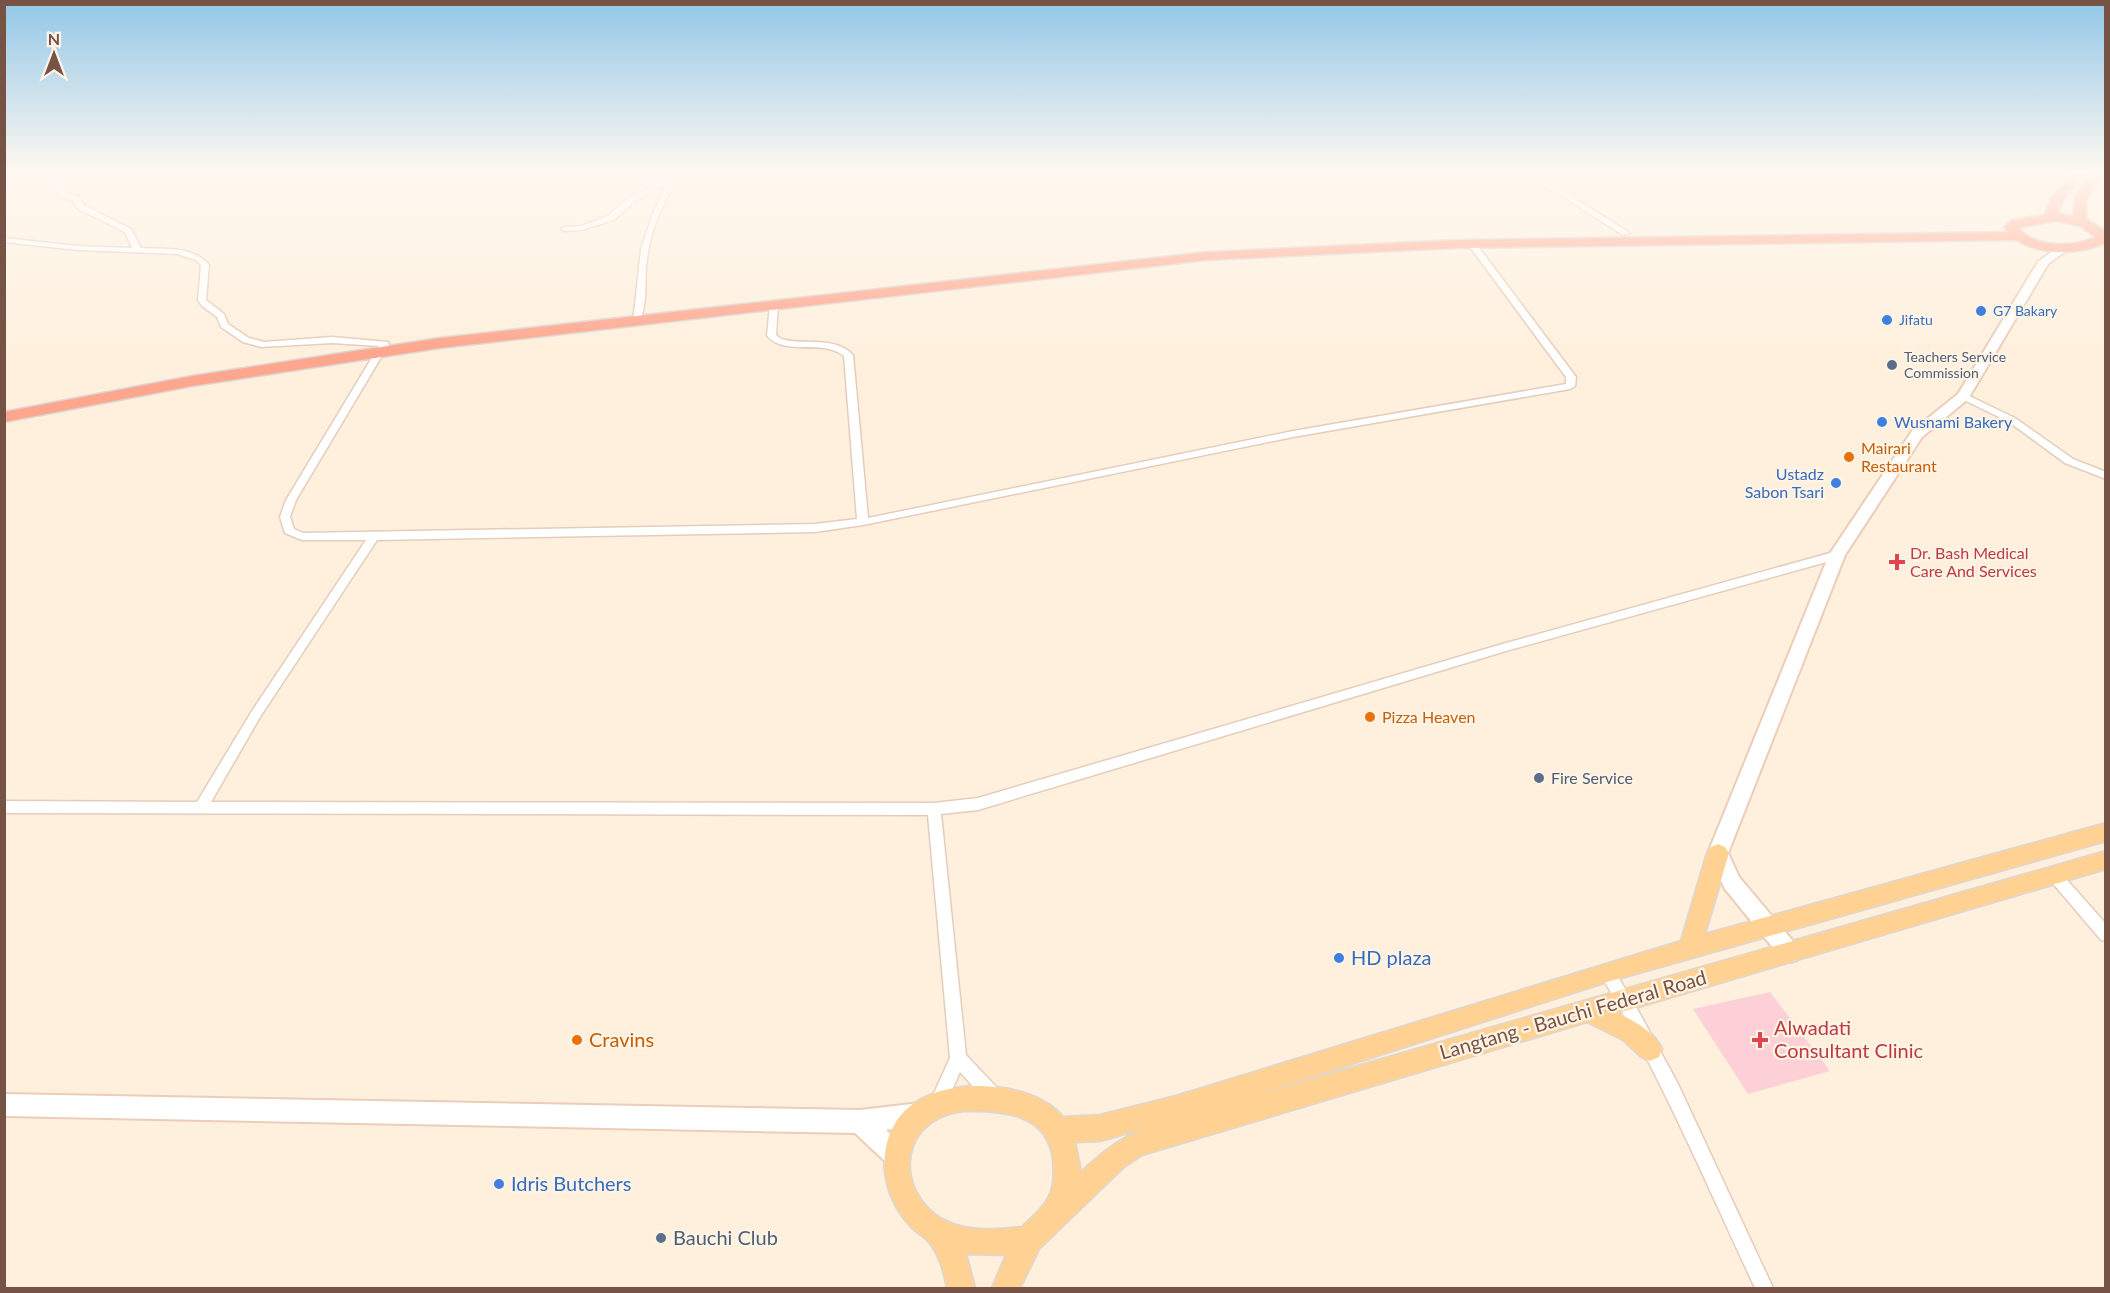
<svg xmlns="http://www.w3.org/2000/svg" width="2110" height="1293" viewBox="0 0 2110 1293" font-family="Lato,sans-serif">
	<style>
		.medical { fill: #fdd0d7 }
		.lines { fill: none; stroke-linecap: round; stroke-linejoin: round }
		.street-casing { stroke: #e5cdbc; stroke-width: 3 }
		.secondary-casing { stroke: #ebcdb8; stroke-width: 4 }
		.primary-casing { stroke: #ded6d2; stroke-width: 3 }
		.highway-casing { stroke: #ded6d2; stroke-width: 3 }
		.street { fill: #fff; fill-rule: evenodd }
		.secondary { fill: #fff; fill-rule: evenodd }
		.primary { fill: #ffd294; fill-rule: evenodd }
		.highway { fill: #ffa68e; fill-rule: evenodd }
		.shop-dot { fill: #3f7fe0; stroke: #fff4e6; stroke-width: 2 }
		.service-dot { fill: #5c6f8a; stroke: #fff4e6; stroke-width: 2 }
		.food-dot { fill: #e8710a; stroke: #fff4e6; stroke-width: 2 }
		.health-dot { fill: #e0444e; stroke: #fff4e6; stroke-width: 2 }
		.labels { text-anchor: middle; stroke-width: 4.5; stroke-linejoin: round; paint-order: stroke }
		.far-shop-label { font-size: 14px; fill: #366cbe; stroke: #fff4e6; text-anchor: start }
		.far-service-label { font-size: 14px; fill: #4e5e75; stroke: #fff4e6; text-anchor: start }
		.shop-label { font-size: 16px; fill: #366cbe; stroke: #fff4e6; text-anchor: start }
		.food-label { font-size: 16px; fill: #c56008; stroke: #fff4e6; text-anchor: start }
		.health-label { font-size: 16px; fill: #be3a42; stroke: #fff4e6; text-anchor: start }
		.service-label { font-size: 16px; fill: #4e5e75; stroke: #fff4e6; text-anchor: start }
		.near-shop-label { font-size: 20px; fill: #366cbe; stroke: #fff4e6; text-anchor: start }
		.near-street-label { font-size: 20px; fill: #765344; stroke: #fff4e6 }
		.near-health-label { font-size: 20px; fill: #be3a42; stroke: #fff4e6; text-anchor: start }
		.near-food-label { font-size: 20px; fill: #c56008; stroke: #fff4e6; text-anchor: start }
		.near-service-label { font-size: 20px; fill: #4e5e75; stroke: #fff4e6; text-anchor: start }
	</style>
	<rect width="100%" height="100%" fill="#fef0dd"/>
	<polygon class="medical" points="1770,992 1830,1071 1748,1094 1693,1009"/>
	<g class="lines">
		<g class="street-casing">
			<g id="street">
				<path d="M 46,171 L 52,171 L 53,180 L 65,191 L 79,197 L 84,205 L 131,229 L 141,248 C 163,249 194,246 209,265 L 206,300 L 224,314 L 228,324 L 249,338 L 264,342 L 332,337 L 388,342 L 389,344 L 296,500 L 290,517 L 294,529 L 303,533 L 815,524 L 857,519 L 844,356 C 821,338 787,357 767,336 L 770,305 L 774,302 L 778,305 L 776,335 L 781,339 C 805,346 833,335 853,355 L 868,518 L 1293,431 L 1566,384 L 1566,377 L 1467,243 L 1471,241 L 1474,241 L 1576,377 L 1575,386 L 1570,389 L 1293,437 L 863,525 L 815,532 L 377,540 L 260,717 L 211,802 L 934,803 L 978,798 L 1506,643 L 1837,551 L 1843,555 L 1841,558 L 1506,651 L 978,810 L 941,814 L 966,1055 L 1000,1091 L 1002,1097 L 1000,1103 L 994,1105 L 988,1103 L 960,1072 L 943,1110 L 937,1112 L 931,1110 L 929,1104 L 950,1058 L 928,815 L 4,813 L 4,801 L 197,802 L 252,711 L 366,540 L 302,540 L 285,533 L 280,517 L 286,500 L 379,346 L 332,343 L 261,347 L 243,342 L 221,327 L 217,317 L 202,306 L 198,300 L 201,265 L 196,260 L 177,254 L 78,250 L 4,242 L 4,238 L 78,246 L 132,248 L 125,232 L 78,209 L 73,201 L 59,195 L 45,181 Z"/>
				<path d="M 677,171 L 685,171 C 663,198 649,232 646,267 C 645,285 647,306 639,323 L 633,323 L 641,249 L 653,213 L 667,184 L 635,201 L 614,220 L 582,230 L 565,231 L 561,229 L 565,227 L 581,226 L 608,216 L 629,197 L 673,176 Z"/>
				<polygon points="1522,171 1531,171 1630,233 1623,235"/>
				<polygon points="1963,393 2015,418 2073,459 2106,472 2106,479 2065,463 2009,422 1960,398 1960,394"/>
				<polygon points="2055,870 2060,872 2106,924 2106,941 2101,940 2050,880 2048,876 2050,872"/>
				<path d="M 1607,965 L 1612,967 L 1635,1005 L 1677,1082 L 1773,1288 L 1755,1288 C 1706,1183 1661,1077 1602,977 L 1599,972 L 1602,967 Z"/>
			</g>
		</g>
		<g class="secondary-casing">
			<g id="secondary">
				<polygon points="2058,247 2068,249 2048,264 1968,399 1922,437 1845,555 1728,853 1739,877 1797,946 1800,953 1797,960 1790,962 1783,960 1725,889 1708,853 1829,555 1912,431 1958,394 2038,262"/>
				<polygon points="4,1094 860,1110 920,1103 928,1106 931,1114 928,1122 886,1130 903,1147 907,1155 903,1163 895,1167 887,1163 855,1133 4,1116"/>
			</g>
		</g>
		<g class="primary-casing">
			<path id="primary" d="M 2106,823 L 2106,841 L 1607,982 L 1256,1095 L 2106,851 L 2106,869 L 1618,1013 C 1635,1022 1654,1031 1662,1049 L 1659,1057 L 1650,1061 L 1641,1057 L 1623,1040 L 1587,1022 L 1142,1155 L 1124,1167 L 1039,1249 L 1020,1288 L 992,1288 L 1006,1255 L 966,1254 L 975,1288 L 947,1288 C 944,1272 940,1256 929,1242 C 925,1237 917,1233 912,1228 C 884,1199 874,1153 898,1119 C 915,1095 947,1087 975,1086 C 1005,1086 1043,1093 1063,1117 L 1100,1115 L 1176,1096 L 1681,941 L 1707,853 L 1711,847 L 1718,844 L 1725,847 L 1729,853 L 1705,934 ZM 963,1111 C 1002,1110 1048,1113 1053,1160 C 1057,1196 1046,1204 1022,1227 C 1000,1229 975,1232 953,1224 C 897,1204 890,1121 963,1111 ZM 1146,1128 C 1120,1138 1101,1153 1081,1172 L 1075,1142 L 1100,1141 Z"/>
		</g>
		<g class="highway-casing">
			<path id="highway" d="M 2074,171 L 2086,171 L 2064,199 L 2058,213 L 2073,216 L 2075,196 L 2092,171 L 2104,171 C 2095,186 2080,202 2088,220 L 2106,231 L 2106,243 C 2078,255 2042,256 2016,240 L 1457,248 L 1207,260 L 440,348 L 192,386 L 4,422 L 4,412 L 192,376 L 440,338 L 1207,252 L 1457,240 L 2008,232 L 2004,227 L 2012,220 L 2044,215 L 2051,198 ZM 2056,221 L 2080,226 L 2095,237 C 2073,247 2035,248 2019,228 Z"/>
		</g>
		<use href="#street" class="street"/>
		<use href="#secondary" class="secondary"/>
		<use href="#primary" class="primary"/>
		<use href="#highway" class="highway"/>
	</g>
	<linearGradient id="sky" x2="0" y2="1"><stop stop-color="#92c7e8"/><stop offset="0.49" stop-color="#fff8f0"/><stop offset="1" stop-color="#fff8f0" stop-opacity="0"/></linearGradient>
	<rect width="2110" height="352" fill="url(#sky)"/>
	<g class="shop-dot">
		<circle cx="1981" cy="311" r="6"/>
		<circle cx="1887" cy="320" r="6"/>
		<circle cx="1882" cy="422" r="6"/>
		<circle cx="1836" cy="483" r="6"/>
		<circle cx="1339" cy="958" r="6"/>
		<circle cx="499" cy="1184" r="6"/>
	</g>
	<g class="service-dot">
		<circle cx="1892" cy="365" r="6"/>
		<circle cx="1539" cy="778" r="6"/>
		<circle cx="661" cy="1238" r="6"/>
	</g>
	<g class="food-dot">
		<circle cx="1849" cy="457" r="6"/>
		<circle cx="1370" cy="717" r="6"/>
		<circle cx="577" cy="1040" r="6"/>
	</g>
	<g class="health-dot">
		<path d="M1894 553h6v6h6v6h-6v6h-6v-6h-6v-6h6z"/>
		<path d="M1757 1031h6v6h6v6h-6v6h-6v-6h-6v-6h6z"/>
	</g>
	<g class="labels">
		<g class="far-shop-label">
			<text x="1993" y="316">G7 Bakary</text>
			<text x="1899" y="325">Jifatu</text>
		</g>
		<g class="far-service-label">
			<text x="1904" y="362">Teachers Service<tspan x="1904" dy="16">Commission</tspan></text>
		</g>
		<g class="shop-label">
			<text x="1894" y="428">Wusnami Bakery</text>
			<text x="1824" y="480" text-anchor="end">Ustadz<tspan x="1824" dy="18">Sabon Tsari</tspan></text>
		</g>
		<g class="food-label">
			<text x="1861" y="454">Mairari<tspan x="1861" dy="18">Restaurant</tspan></text>
			<text x="1382" y="723">Pizza Heaven</text>
		</g>
		<g class="health-label">
			<text x="1910" y="559">Dr. Bash Medical<tspan x="1910" dy="18">Care And Services</tspan></text>
		</g>
		<g class="service-label">
			<text x="1551" y="784">Fire Service</text>
		</g>
		<g class="near-shop-label">
			<text x="1351" y="965">HD plaza</text>
			<text x="511" y="1191">Idris Butchers</text>
		</g>
		<g class="near-street-label">
			<text transform="translate(1573 1015) rotate(-16)" y="7">Langtang - Bauchi Federal Road</text>
		</g>
		<g class="near-health-label">
			<text x="1774" y="1035">Alwadati<tspan x="1774" dy="23">Consultant Clinic</tspan></text>
		</g>
		<g class="near-food-label">
			<text x="589" y="1047">Cravins</text>
		</g>
		<g class="near-service-label">
			<text x="673" y="1245">Bauchi Club</text>
		</g>
	</g>
	<rect width="2110" height="1293" fill="none" stroke="#765344" stroke-width="12"/>
	<g transform="translate(54 54)" stroke="#fff4e6" stroke-width="4.5" paint-order="stroke">
	<path d="M0-4.5L10 22L0 15L-10 22Z" fill="#765344"/>
	<text y="-9" font-size="16" font-weight="bold" text-anchor="middle" fill="#765344">N</text>
	</g>
</svg>
